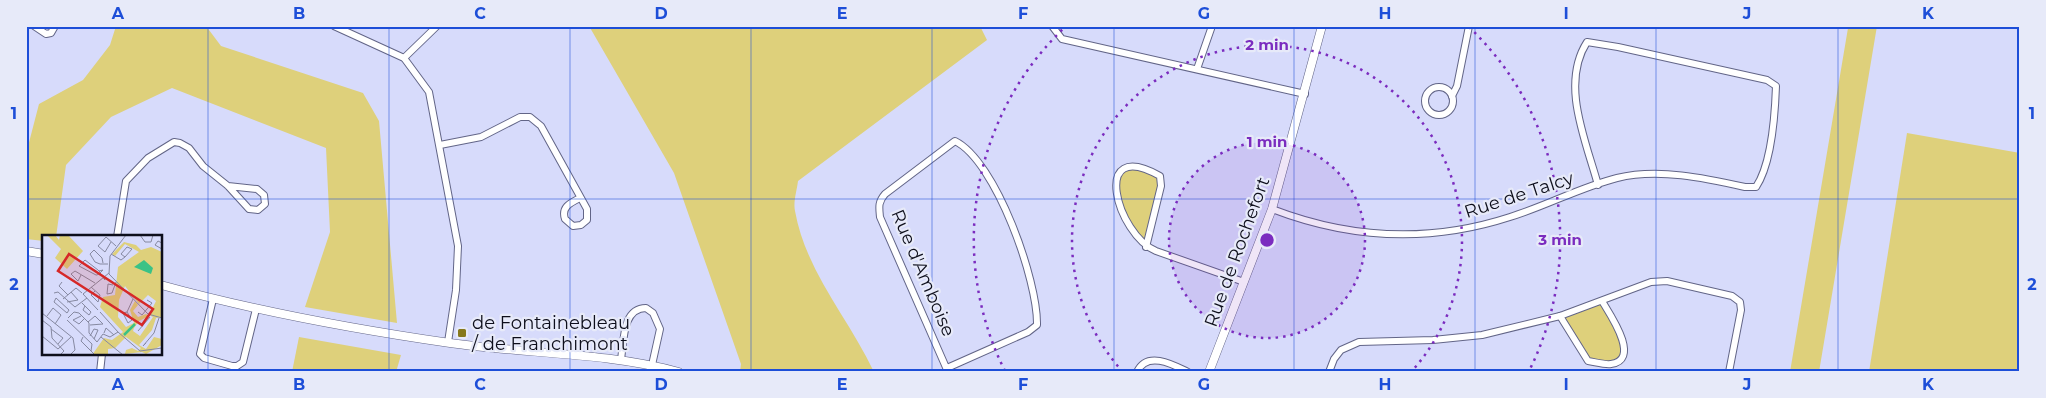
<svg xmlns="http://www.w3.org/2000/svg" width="2046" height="398" viewBox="0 0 2046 398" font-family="Montserrat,sans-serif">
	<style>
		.green { fill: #ded07b }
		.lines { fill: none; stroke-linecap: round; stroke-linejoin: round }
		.minor-casing { stroke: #626587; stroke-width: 8 }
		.tertiary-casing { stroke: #626587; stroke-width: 9 }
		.minor { stroke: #fff; stroke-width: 6 }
		.tertiary { stroke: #fff; stroke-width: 8 }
		.grid { fill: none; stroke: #1d4ed8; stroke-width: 1; stroke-opacity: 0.55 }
		.ring { fill: none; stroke: #7b2cbf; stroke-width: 2.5; stroke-dasharray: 2.5 5 }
		.poi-dot { fill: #86781c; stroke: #e7eaf9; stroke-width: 2 }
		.labels { text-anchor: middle; stroke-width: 4.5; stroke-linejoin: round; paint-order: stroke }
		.street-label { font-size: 18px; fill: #0d0e1b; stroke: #e7eaf9 }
		.poi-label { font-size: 18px; fill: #0d0e1b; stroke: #e7eaf9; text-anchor: start }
		.inset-river { fill: none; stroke: #3ac286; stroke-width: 2.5 }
		.inset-road { fill: none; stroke: #8689a1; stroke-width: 1 }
		.view { fill: #d62828; fill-opacity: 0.15; stroke: #d62828; stroke-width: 2.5 }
		.inset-edge { fill: none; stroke: #0d0e1b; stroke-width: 2.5 }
		.centre { fill: #7b2cbf; stroke: #e7eaf9; stroke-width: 2.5 }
		.ring-label { font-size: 15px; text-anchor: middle; font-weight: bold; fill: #7b2cbf; stroke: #e7eaf9; stroke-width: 4.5; stroke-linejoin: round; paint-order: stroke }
		.neatline { fill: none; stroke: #1d4ed8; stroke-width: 2 }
		.grid-label { font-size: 16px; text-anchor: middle; font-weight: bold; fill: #1d4ed8 }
	</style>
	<rect width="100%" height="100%" fill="#d7dbfb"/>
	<g class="green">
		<polygon points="116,26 206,26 221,46 363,93 379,121 397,323 305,307 330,232 326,148 172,88 111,117 66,165 56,237 44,237 44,241 26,239 26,154 39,104 83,80 110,45"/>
		<path d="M 589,26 L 980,26 L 987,40 L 798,181 C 797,190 793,202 795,211 C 806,272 848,317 874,372 L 740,372 L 741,364 L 674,173 Z"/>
		<polygon points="1842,26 1877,26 1819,372 1790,372 1848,28"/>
		<polygon points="1907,133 2020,153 2020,372 1869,372"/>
		<polygon points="1129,165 1160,176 1146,247 1128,227 1116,177"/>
		<polygon points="1602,301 1624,340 1624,353 1612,365 1588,361 1560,316"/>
		<polygon points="299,337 401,355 396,372 292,372"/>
	</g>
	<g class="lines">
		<g class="minor-casing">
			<g id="minor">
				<polyline points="34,26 46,34 51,33 55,26"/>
				<polyline points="334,26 404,58 429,92 458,246 456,290 448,342"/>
				<polyline points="1052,26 1062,39 1305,94"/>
				<polyline points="404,58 437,26"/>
				<polyline points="1197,69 1212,26"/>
				<circle cx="1439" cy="101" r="14"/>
				<polyline points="1452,96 1457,86 1469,26"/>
				<path d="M 440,145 L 481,137 L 520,117 L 530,117 L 541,126 L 587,209 L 587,220 L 581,225 L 573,226 L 565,219 C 561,207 570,203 580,198"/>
				<path d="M 1272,209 C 1350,239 1430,243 1510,217 C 1546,206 1581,187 1617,178 C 1658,168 1705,178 1745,187 L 1756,187 C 1772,163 1775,115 1776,86 L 1767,80 L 1618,47 L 1587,42 C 1560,84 1586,141 1598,185"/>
				<polyline points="117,237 126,181 148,158 174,142 180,143 189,148 203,166 228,186 249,209 258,210 265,204 264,195 257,189 228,186"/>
				<path d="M 1146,247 L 1161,186 L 1160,176 C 1089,136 1117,235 1156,251 L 1244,282"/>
				<polyline points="213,299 200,354 204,358 232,366 237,366 243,362 256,309"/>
				<path d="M 1560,316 L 1588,361 C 1595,362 1605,365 1611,364 C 1642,360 1609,313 1602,301"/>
				<path d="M 621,359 C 624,342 622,308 646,308 L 653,313 L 660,329 L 652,365"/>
				<path d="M 947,368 L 1028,332 L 1037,325 C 1038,281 996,161 955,141 L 885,194 C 878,202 879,207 880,217 L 948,372"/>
				<polyline points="100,372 102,354"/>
				<path d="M 1137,372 C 1147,350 1174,365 1188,372"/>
				<polyline points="1329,372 1334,359 1341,350 1359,342 1433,340 1482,335 1560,316 1651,282 1667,281 1732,296 1740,302 1741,310 1729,372"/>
			</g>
		</g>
		<g class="tertiary-casing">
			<g id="tertiary">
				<polyline points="26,251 44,254"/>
				<path d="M 161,285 C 256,311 353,329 450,343 C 527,354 604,352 679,372"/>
				<polyline points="1209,372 1272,209 1322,26"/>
			</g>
		</g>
		<use href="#minor" class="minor"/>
		<use href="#tertiary" class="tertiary"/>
	</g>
	<path class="grid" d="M 208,26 L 208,372M 389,26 L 389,372M 570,26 L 570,372M 751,26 L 751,372M 932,26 L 932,372M 1114,26 L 1114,372M 1294,26 L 1294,372M 1475,26 L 1475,372M 1656,26 L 1656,372M 1838,26 L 1838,372M 26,199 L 2020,199"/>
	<circle cx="1267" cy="240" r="98" fill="#7b2cbf" fill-opacity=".12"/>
	<g class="ring">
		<circle cx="1267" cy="240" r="98"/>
		<path d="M1123 372A195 195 0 1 1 1411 372"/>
		<path d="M1005 371A293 293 0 0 1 1065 27M1469 27A293 293 0 0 1 1529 371"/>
	</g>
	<rect class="poi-dot" x="457" y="328" width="10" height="10" rx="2.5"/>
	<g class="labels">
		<g class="street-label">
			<text transform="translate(1519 195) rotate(-18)" y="6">Rue de Talcy</text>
			<text transform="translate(1237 252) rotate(-70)" y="6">Rue de Rochefort</text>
			<text transform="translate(923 273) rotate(67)" y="6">Rue d'Amboise</text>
		</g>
		<g class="poi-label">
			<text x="472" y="329">de Fontainebleau<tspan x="472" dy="21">/ de Franchimont</tspan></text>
		</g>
	</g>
	<g transform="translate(42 235)">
		<rect width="120" height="120" fill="#d7dbfb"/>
		<path d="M 5,0 L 13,0 L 17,5 L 18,0 L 26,0 L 41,16 L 25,34 L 13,23 L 19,14 ZM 82,7 L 94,10 L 99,15 L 109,12 L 120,17 L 120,82 L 114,83 L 110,95 L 97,110 L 104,114 L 112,102 L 120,104 L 120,110 L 104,119 L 100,117 L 83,119 L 84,115 L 90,113 L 96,116 L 99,113 L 84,102 L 73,113 L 66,114 L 66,120 L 50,120 L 62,103 L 70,105 L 81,97 L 58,72 L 61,62 L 73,60 L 76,32 L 97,17 L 83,9 L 73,21 L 70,19 ZM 83,51 L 97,69 L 106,60 L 114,66 L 107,80 L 111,82 L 98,101 L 91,96 L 92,93 L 97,86 L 107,81 L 104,79 L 96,82 L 91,76 L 96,70 L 93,66 L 88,75 L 92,88 L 84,92 L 76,82 L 77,65 Z" fill="#ded07b" fill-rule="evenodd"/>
		<path d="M 102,25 L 111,33 L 109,39 L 92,32 Z" fill="#3ac286"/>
		<path class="inset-river" d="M 82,100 L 93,89"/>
		<path class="inset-road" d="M 84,0 L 68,21 L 67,39 L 106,79 L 120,83M 98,0 L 103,7 L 109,7 L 111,0M 69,7 L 63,17 L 56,11 L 64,2 L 74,11M 120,8 L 116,6 L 113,10 L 120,14M 69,19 L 79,25 L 83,22 L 90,14 L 85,12 L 79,19 L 83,22M 61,28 L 60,23 L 52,15 L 48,19 L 53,27 L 58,29 L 66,29M 57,36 L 61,35 L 58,38 L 55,40 L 54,40 L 37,31 L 43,25 L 56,35 L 58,37 L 58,38 L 61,42 L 62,44 L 63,45 L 62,41M 39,40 L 36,46 L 29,39 L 33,36 L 53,48M 20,47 L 17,51 L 26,60M 71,50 L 66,49 L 65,59 L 70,58 L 74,47M 49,52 L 58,60 L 56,67 L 49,60 L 53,56M 12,58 L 16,57 L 33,72 L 45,63M 41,59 L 67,38M 41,59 L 56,75M 14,63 L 27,75 L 25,78 L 12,67 ZM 21,64 L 34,53 L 40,58M 25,67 L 36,65 L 29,57M 40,68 L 49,77 L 47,80 L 41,75 L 43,71M 58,77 L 76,97M 85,77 L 90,85 L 86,88 L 81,78 L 85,77 L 91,64M 96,77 L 100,80 L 110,68 L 105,65M 0,78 L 31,103 L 33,115 L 28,120M 5,81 L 11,73 L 19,80 L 13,89M 39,81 L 31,85 L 37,89 L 43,83M 26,83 L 32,77 L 37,78 L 47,88 L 47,98 L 55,107 L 61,99 L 68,102 L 76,97M 0,85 L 9,92 L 10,103 L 22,116 L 18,120M 25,85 L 50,109 L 49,116M 46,87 L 53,81 L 61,89 L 48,90M 9,94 L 21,103 L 16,109M 96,96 L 108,82M 76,97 L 98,116 L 120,113M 62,98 L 64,93 L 72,100M 0,101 L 16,114 L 29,102M 48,101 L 52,94 L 56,95 L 52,104M 41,102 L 39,106 L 53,120M 59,102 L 81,120M 104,108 L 101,111 L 112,98 L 117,83"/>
		<path class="view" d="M 27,19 L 111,74 L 100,90 L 16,36 Z"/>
		<rect width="120" height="120" class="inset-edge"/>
	</g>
	<circle cx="1267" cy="240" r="8" class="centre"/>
	<g class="ring-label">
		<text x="1267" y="50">2 min</text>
		<text x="1267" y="147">1 min</text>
		<text x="1560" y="245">3 min</text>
	</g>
	<rect width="2046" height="398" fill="none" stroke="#e7eaf9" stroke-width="55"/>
	<rect x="28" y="28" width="1990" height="342" class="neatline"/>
	<g class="grid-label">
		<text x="118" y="19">A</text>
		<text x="299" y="19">B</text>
		<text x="480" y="19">C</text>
		<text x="661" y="19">D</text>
		<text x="842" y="19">E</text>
		<text x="1023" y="19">F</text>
		<text x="1204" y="19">G</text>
		<text x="1385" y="19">H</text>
		<text x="1566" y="19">I</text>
		<text x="1747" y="19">J</text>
		<text x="1928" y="19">K</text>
		<text x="14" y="119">1</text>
		<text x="2032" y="119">1</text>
		<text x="14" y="290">2</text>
		<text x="2032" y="290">2</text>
		<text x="118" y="390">A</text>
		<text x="299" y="390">B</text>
		<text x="480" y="390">C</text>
		<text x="661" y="390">D</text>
		<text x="842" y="390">E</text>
		<text x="1023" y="390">F</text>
		<text x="1204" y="390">G</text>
		<text x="1385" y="390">H</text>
		<text x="1566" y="390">I</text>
		<text x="1747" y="390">J</text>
		<text x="1928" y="390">K</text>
	</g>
</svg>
